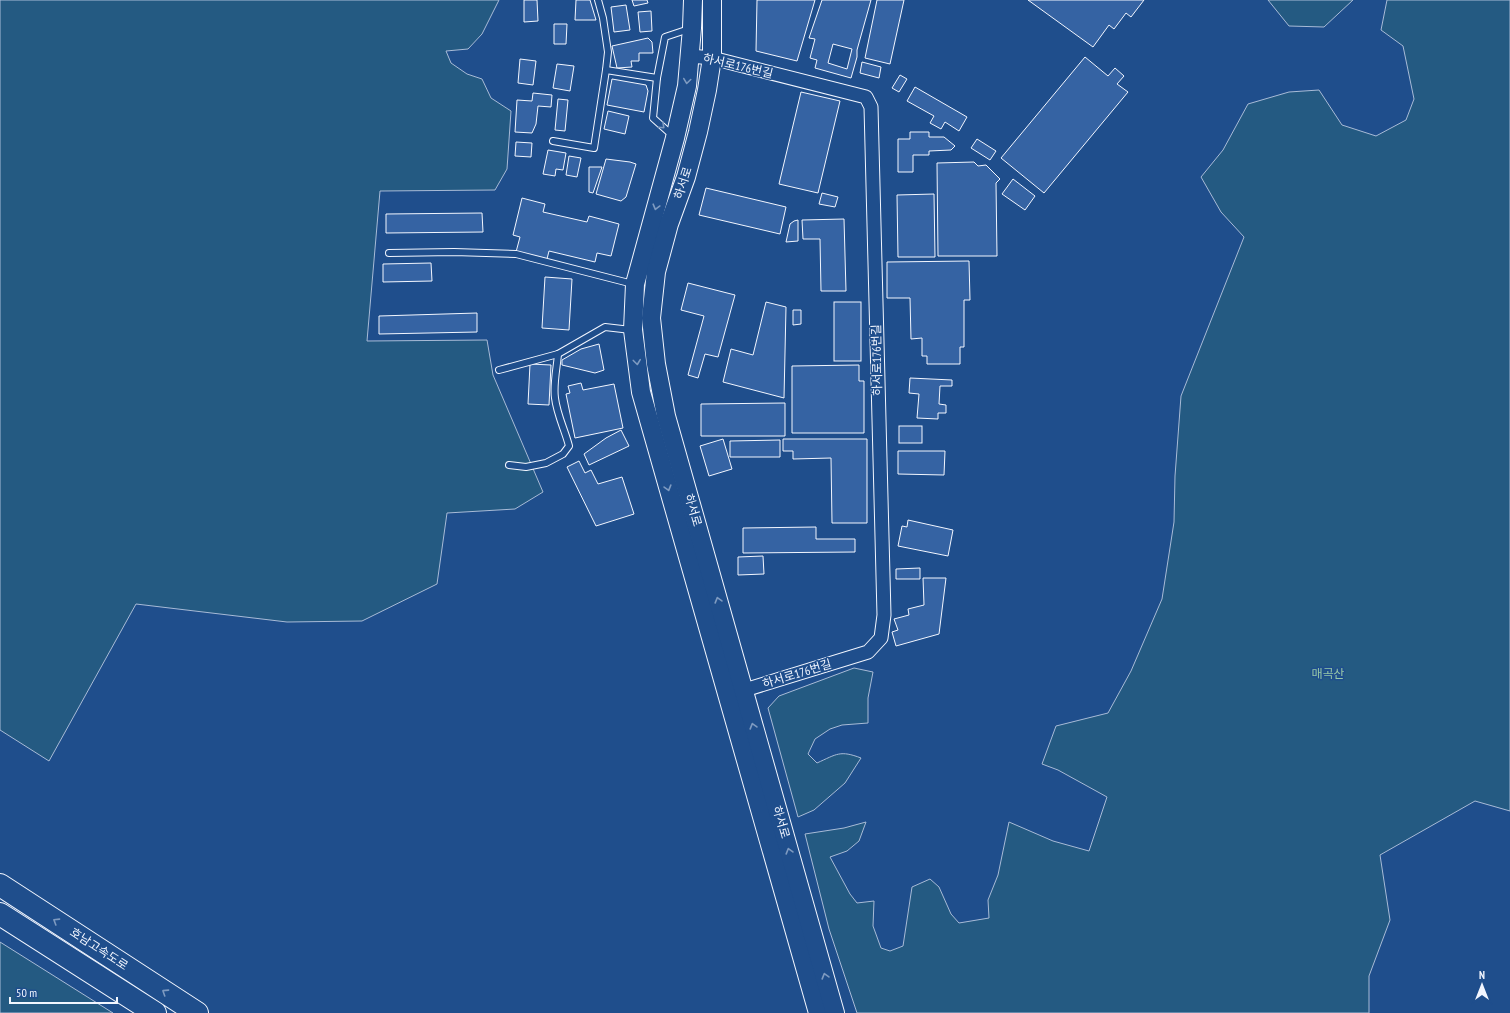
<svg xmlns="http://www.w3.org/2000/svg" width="1510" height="1013" viewBox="0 0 1510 1013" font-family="'PT Sans Narrow','Noto Sans KR',sans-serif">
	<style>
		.green { fill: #245a82; stroke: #a8bbd7 }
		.building { fill: #3563a3; stroke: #f2f6ff; fill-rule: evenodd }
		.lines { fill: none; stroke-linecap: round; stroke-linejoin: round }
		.lane-casing { stroke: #f2f6ff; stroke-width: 8 }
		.street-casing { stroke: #f2f6ff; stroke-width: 15 }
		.secondary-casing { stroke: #f2f6ff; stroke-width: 20 }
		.highway-casing { stroke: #f2f6ff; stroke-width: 24 }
		.lane { stroke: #1f4e8c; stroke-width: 6 }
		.street { stroke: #1f4e8c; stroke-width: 13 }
		.secondary { stroke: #1f4e8c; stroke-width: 18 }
		.highway { stroke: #1f4e8c; stroke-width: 22 }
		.oneway { stroke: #7e9ac0 }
		.labels { text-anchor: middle; stroke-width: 3; stroke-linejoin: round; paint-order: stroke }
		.street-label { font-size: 12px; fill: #f2f6ff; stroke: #1f4e8c }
		.park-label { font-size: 12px; fill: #97c8a6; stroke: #1f4e8c }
	</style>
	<rect width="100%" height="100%" fill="#1f4e8c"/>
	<g class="green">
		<polygon points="0,0 499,0 482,34 468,49 446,51 451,63 467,74 482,79 491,98 511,111 507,169 495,190 380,191 367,341 487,340 493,375 543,492 515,509 447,513 437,584 362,621 287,622 136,604 49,761 0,730"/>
		<polygon points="1268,0 1353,0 1324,27 1289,26"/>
		<polygon points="1387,0 1510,0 1510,811 1475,801 1380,855 1390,920 1369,976 1369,1013 857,1013 829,929 805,834 844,828 866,822 859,841 847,851 830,857 850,894 857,903 874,901 873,926 881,948 890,951 903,946 912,887 930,879 939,887 951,914 959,923 989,918 988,900 998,875 1009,822 1053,841 1089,851 1107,797 1058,770 1042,764 1056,726 1108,713 1131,671 1162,599 1174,522 1175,476 1181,396 1244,237 1221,212 1201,177 1223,150 1248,104 1289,92 1319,90 1342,125 1376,136 1406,120 1414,99 1403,46 1381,30"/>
		<path d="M 854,668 L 873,672 L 868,698 L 868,723 L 842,725 L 830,729 L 815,739 L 808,754 L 817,763 C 837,754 840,750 861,758 L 845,783 L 814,810 L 798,817 L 768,708 L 779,696 Z"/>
		<polygon points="0,942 113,1013 0,1013"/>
	</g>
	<g class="building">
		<polygon points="524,0 537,0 538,21 524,22"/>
		<polygon points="576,0 590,0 596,20 575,20"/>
		<polygon points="632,0 647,0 648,3 634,6"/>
		<polygon points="757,0 815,0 797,61 756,51"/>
		<path d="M 822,0 L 871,0 L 857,50 L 857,57 L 851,78 L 815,68 L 817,60 L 810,58 L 815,39 L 809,38 ZM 833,44 L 852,49 L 847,69 L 828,63 Z"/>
		<polygon points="877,0 904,0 890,64 865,58"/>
		<polygon points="1028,0 1144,0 1131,17 1126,13 1114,29 1109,25 1093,47"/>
		<polygon points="626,5 630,30 614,32 611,7"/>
		<polygon points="651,11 652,31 640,32 638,12"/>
		<polygon points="554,24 567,24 566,44 554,44"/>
		<polygon points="648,38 652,42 653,53 639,53 639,61 631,61 632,67 617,68 612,46"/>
		<polygon points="1085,57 1108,76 1115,68 1124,76 1117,84 1128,92 1044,193 1001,158"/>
		<polygon points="520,59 536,61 533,85 518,83"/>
		<polygon points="862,62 881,67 879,78 860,73"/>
		<polygon points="557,64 574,66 570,91 553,88"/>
		<polygon points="900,75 907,79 899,92 892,88"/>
		<polygon points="612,79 646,85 648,91 644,112 607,105"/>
		<polygon points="915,87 967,117 959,131 945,122 941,129 930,123 934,116 907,101"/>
		<polygon points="801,92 840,101 818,193 779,184"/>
		<polygon points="533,93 552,95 551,107 538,106 536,124 532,133 515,132 517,100 532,101"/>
		<polygon points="558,99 568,100 565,131 555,130"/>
		<polygon points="608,111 629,116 625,134 604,129"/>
		<polygon points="910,132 929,132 929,137 944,137 955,146 951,150 929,151 929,155 913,155 913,172 898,172 898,139 910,139"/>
		<polygon points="977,139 996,151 990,160 971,148"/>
		<polygon points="516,142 532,143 531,157 515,156"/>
		<polygon points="548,150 566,153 563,170 556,169 555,176 543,174"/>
		<polygon points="569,156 581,158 577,177 566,175"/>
		<polygon points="606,159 630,162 636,164 626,197 621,201 596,194"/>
		<polygon points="974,162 978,166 986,165 1000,179 996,183 997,256 938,256 937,163"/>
		<polygon points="589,167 602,167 593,193 589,192"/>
		<polygon points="1013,179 1035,196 1025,210 1002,194"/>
		<polygon points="706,188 786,207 780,234 699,215"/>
		<polygon points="822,193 838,197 835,207 819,204"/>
		<polygon points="934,194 935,257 898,257 897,195"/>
		<polygon points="522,198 545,204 543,212 587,222 589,216 619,224 611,256 597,253 595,262 549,251 547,259 516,252 520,237 513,235"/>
		<polygon points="482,213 483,232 386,233 386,214"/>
		<polygon points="844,219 846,291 821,291 820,239 803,239 802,220"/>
		<polygon points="798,220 798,241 786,242 790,224 794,221"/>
		<polygon points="969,261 970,300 964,300 964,347 960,347 960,364 927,364 927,356 922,356 922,338 911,339 910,298 887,298 887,262"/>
		<polygon points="431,263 432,281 383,282 383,264"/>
		<polygon points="545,277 572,279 569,330 542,328"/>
		<polygon points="688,283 735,295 718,357 705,354 698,378 688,375 704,316 681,310"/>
		<polygon points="766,302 786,307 784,398 723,382 731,349 753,355"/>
		<rect x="834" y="302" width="27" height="59"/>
		<polygon points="793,310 801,310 801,324 793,325"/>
		<polygon points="477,313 477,332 379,334 379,316"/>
		<polygon points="599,344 604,370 595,373 562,365 562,360 581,349"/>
		<polygon points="530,364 551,365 549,405 528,404"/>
		<polygon points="859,365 859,381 864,381 864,433 792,433 792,366"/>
		<polygon points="910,378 952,380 952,386 940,386 939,404 946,405 946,413 938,413 938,419 917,418 919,394 909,393"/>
		<polygon points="581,383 583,390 614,384 623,428 575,438 566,394 570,393 568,386"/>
		<polygon points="785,403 785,436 701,436 701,404"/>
		<rect x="899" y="426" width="23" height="17"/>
		<polygon points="621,430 629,446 589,465 584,454 606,438"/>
		<polygon points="723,439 732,469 709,476 700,446"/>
		<polygon points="783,439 867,439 867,523 832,523 831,458 793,459 793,451 783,451"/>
		<polygon points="780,440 780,457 730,457 730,441"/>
		<polygon points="898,451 945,451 944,475 898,474"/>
		<polygon points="579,461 585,473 591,470 598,484 622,477 634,514 596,526 567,467"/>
		<polygon points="908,520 953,530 948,556 898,546 902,526 907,527"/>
		<polygon points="816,527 816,539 855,539 855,552 743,553 743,528"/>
		<polygon points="763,556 764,574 738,575 738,557"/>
		<polygon points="920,568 920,579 896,579 896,569"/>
		<polygon points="923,578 946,578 939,634 896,646 892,632 898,630 894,619 909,615 908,609 924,605"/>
	</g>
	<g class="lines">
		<g class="lane-casing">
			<g id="lane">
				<polyline points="606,70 657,78"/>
				<polyline points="672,135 653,118 657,78 665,37 689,29"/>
				<polyline points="553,141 594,148 606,70 608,52 603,18 598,0"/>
				<polyline points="389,253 454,252 516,254 633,284"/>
				<polyline points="499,370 558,354 605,327 631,330"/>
				<path d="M 509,465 L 526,467 L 546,463 L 563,454 L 569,446 C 565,430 557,415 555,398 C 553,385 557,367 558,354"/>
			</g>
		</g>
		<g class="street-casing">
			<polyline id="street" points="690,56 712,58 866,97 871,107 884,615 881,638 868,652 735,693"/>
		</g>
		<g class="secondary-casing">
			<g id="secondary">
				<polyline points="693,0 692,28 687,86 675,138 635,284 633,330 641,392 818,1013"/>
				<polyline points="712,0 712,58 707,90 698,132 686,177 669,224 656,272 651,318 656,364 666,416 835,1013"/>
			</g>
		</g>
		<g class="highway-casing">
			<g id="highway">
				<polyline points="0,885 197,1013"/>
				<polyline points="0,914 155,1013"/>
			</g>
		</g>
		<use href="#lane" class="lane"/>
		<use href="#street" class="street"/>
		<use href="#secondary" class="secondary"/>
		<use href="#highway" class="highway"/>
	</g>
	<defs><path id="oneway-chevron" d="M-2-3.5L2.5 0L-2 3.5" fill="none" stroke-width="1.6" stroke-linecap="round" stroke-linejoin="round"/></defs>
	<g class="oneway">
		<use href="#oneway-chevron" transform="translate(687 81) rotate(98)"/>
		<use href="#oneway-chevron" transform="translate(662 126) rotate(43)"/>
		<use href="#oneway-chevron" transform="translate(656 207) rotate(105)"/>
		<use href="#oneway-chevron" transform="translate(637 362) rotate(83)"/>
		<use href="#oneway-chevron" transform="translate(668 488) rotate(74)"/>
		<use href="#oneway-chevron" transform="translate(718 600) rotate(-106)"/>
		<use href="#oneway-chevron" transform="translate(753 726) rotate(-106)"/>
		<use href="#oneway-chevron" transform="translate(789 851) rotate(-106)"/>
		<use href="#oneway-chevron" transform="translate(56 921) rotate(-148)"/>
		<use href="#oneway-chevron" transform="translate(825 976) rotate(-106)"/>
		<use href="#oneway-chevron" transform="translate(165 992) rotate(-147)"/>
	</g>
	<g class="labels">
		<g class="street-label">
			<text transform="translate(738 66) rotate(13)" y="4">하서로176번길</text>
			<text transform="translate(683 183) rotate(-72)" y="4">하서로</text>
			<text transform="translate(877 360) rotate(-91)" y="4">하서로176번길</text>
			<text transform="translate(693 510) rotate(74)" y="4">하서로</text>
			<text transform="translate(797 674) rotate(-17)" y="4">하서로176번길</text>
			<text transform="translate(781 822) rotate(74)" y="4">하서로</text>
			<text transform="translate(99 949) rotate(33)" y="4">호남고속도로</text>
		</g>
		<g class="park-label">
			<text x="1328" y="678">매곡산</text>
		</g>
	</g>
	<g transform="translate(1482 985)" stroke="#1f4e8c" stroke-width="3" paint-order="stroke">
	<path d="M0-3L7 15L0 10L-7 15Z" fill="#f2f6ff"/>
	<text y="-6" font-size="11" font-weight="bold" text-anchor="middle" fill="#f2f6ff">N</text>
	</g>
	<path d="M10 997v6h107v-6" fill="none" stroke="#f2f6ff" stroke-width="2"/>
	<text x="16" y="997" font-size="12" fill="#f2f6ff" stroke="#1f4e8c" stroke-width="3" paint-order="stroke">50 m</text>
</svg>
